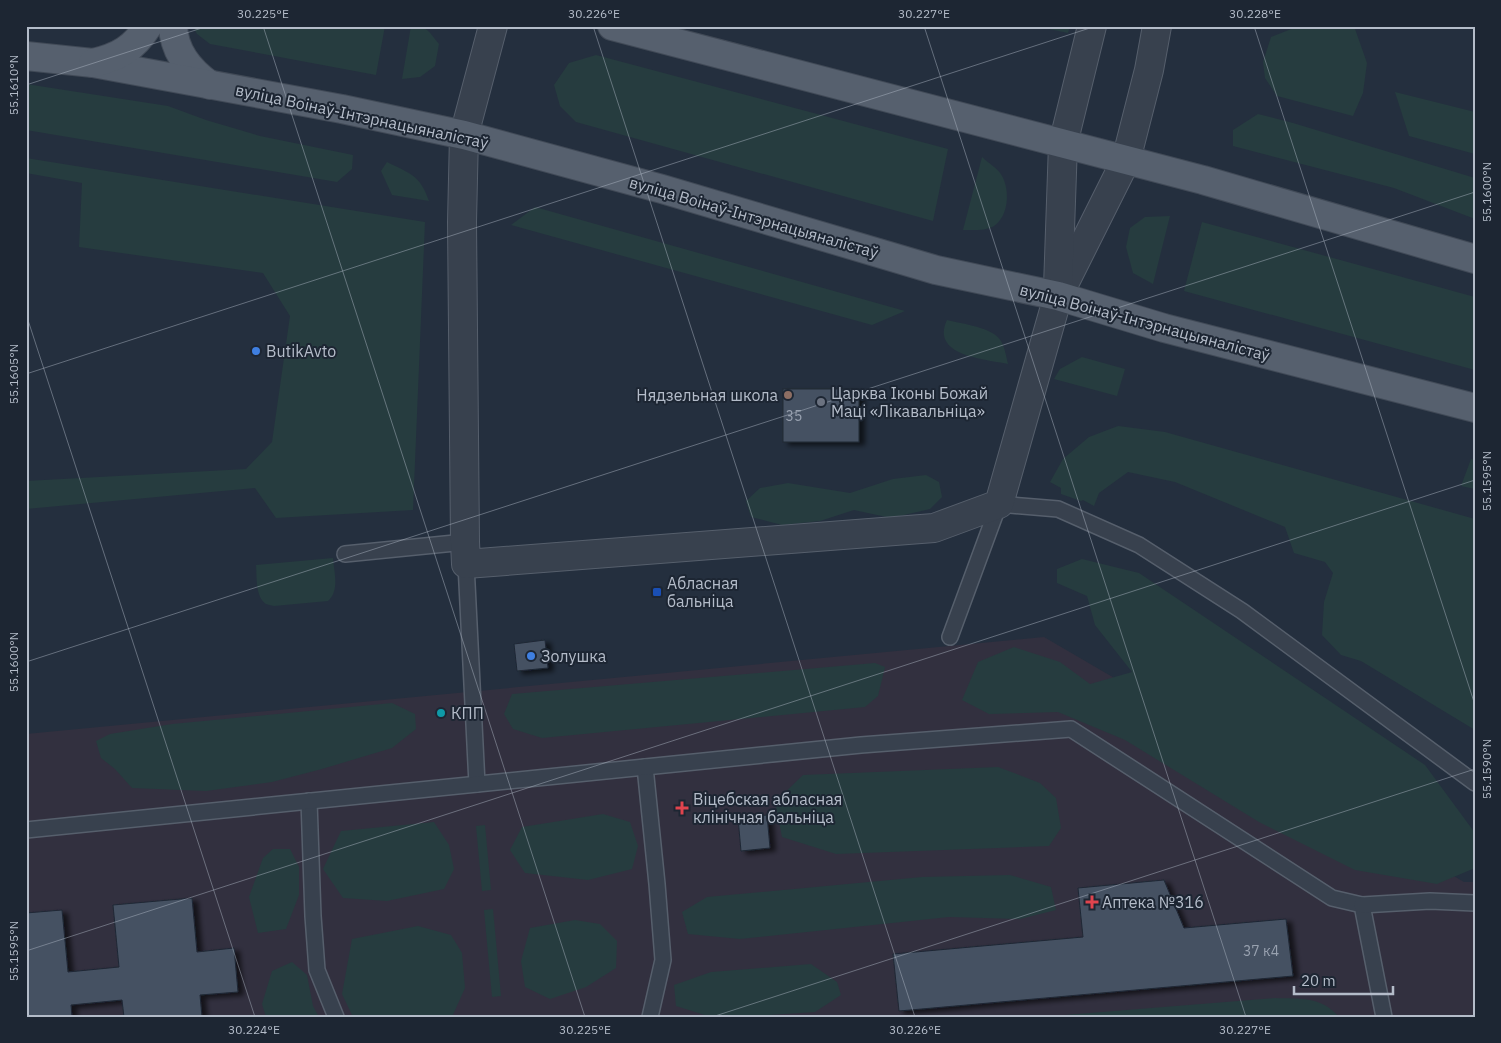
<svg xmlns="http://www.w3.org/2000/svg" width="1501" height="1043" viewBox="0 0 1501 1043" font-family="'IBM Plex Sans',sans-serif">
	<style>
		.medical { fill: #32303f }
		.green { fill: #263c3f }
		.building { fill: #455162; stroke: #1f2835; filter: url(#shadow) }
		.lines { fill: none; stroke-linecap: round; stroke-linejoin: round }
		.lane-casing { stroke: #565f6c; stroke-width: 18 }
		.street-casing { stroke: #565f6c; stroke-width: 30 }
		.primary-casing { stroke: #414a57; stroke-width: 30 }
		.lane { stroke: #38414e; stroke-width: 15 }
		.street { stroke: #38414e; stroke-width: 28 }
		.primary { stroke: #56606e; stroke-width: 28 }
		.ticks { fill: none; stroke: #b4bcc9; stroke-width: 1; stroke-opacity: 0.45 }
		.shop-dot { fill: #3f7fe0; stroke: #1d2633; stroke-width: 2 }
		.education-dot { fill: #8d6e63; stroke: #1d2633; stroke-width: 2 }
		.worship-dot { fill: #6b7280; stroke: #1d2633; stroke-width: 2 }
		.transit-dot { fill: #1a4fb4; stroke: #1d2633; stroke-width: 2 }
		.culture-dot { fill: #0f9aa8; stroke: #1d2633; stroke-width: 2 }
		.health-dot { fill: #e0444e; stroke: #1d2633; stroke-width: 2 }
		.labels { text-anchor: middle; stroke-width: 4; stroke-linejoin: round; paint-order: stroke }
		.number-label { font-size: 14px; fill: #98a1af }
		.street-label { font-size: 16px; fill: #b4bcc9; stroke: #1d2633 }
		.poi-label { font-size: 16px; fill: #b4bcc9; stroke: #1d2633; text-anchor: start }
		.neatline { fill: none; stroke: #b4bcc9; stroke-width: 2 }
		.ticks-label { font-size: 12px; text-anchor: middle; fill: #b4bcc9 }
	</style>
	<defs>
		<filter id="shadow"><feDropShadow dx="5.5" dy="3" stdDeviation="2.5" flood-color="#0009"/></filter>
	</defs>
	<rect width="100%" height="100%" fill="#242f3e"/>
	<polygon class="medical" points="1044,637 1464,882 1475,882 1475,1017 26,1017 26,734"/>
	<g class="green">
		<polygon points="193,26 385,26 376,75 210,44 197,34"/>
		<path d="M 411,26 C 428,26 429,32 439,44 L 435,66 L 420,77 L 402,79 Z"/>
		<polygon points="1035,26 1070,26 1068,33"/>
		<polygon points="1299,26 1354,26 1367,63 1363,93 1353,116 1277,96 1265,78 1263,62 1271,37"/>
		<polygon points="596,55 948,149 933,221 576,122 560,106 554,85 569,63"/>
		<polygon points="26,84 168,106 206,120 260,136 353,155 352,169 337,182 26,130"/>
		<polygon points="1395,92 1475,112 1475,154 1409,136"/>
		<polygon points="1258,114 1293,123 1475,178 1475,219 1394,188 1233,146 1233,130"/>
		<path d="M 982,157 C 988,163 999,169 1002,176 C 1010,190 1009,216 994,226 C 986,231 972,230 963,230 Z"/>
		<polygon points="26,158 425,222 413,510 276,518 255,488 26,509 26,481 246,469 272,442 290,316 263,273 79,247 82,183 26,173"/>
		<path d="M 387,162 C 411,174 420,175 429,201 L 392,195 L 381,171 Z"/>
		<polygon points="535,207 905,311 872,325 511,225"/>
		<polygon points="1170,216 1153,284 1133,273 1126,247 1130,228 1145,217"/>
		<polygon points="1202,222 1475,297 1475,370 1184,291"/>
		<path d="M 947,320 C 962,324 993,327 1001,341 C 1005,348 1006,356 1008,364 C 985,359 930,356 947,320 Z"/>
		<polygon points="1082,357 1125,369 1117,396 1054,379 1060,369"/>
		<polygon points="1118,426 1165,432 1475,519 1475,730 1361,661 1341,655 1322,635 1324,602 1333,573 1325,562 1294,553 1285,527 1175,482 1128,472 1099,493 1094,506 1083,500 1081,501 1061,494 1061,488 1050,482 1063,459 1089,437"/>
		<polygon points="1471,459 1475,460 1475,489 1461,486"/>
		<polygon points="926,475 939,482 942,497 930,509 891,518 854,510 820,521 782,525 751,517 746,501 760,488 788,483 850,493 893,479"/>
		<path d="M 333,558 C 334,572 340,591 328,601 L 274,606 C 271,605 268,605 266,604 C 255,597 257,576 256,565 Z"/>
		<polygon points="1082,559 1139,573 1425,765 1475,833 1475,868 1437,884 1355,870 1259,822 1125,740 1058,712 989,714 962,700 978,662 1014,647 1060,662 1090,684 1132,672 1095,625 1087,596 1057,583 1057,569"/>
		<polygon points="875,663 885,667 878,696 865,707 542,738 513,729 504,714 512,694"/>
		<polygon points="392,703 415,714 416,729 392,748 322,769 272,782 206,791 132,788 115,769 101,758 96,741 110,734 172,724"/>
		<polygon points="998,767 1040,783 1056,798 1061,828 1049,846 836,854 782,837 775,802 803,775"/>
		<polygon points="603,814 630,822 638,846 632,869 588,880 525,873 510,850 522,827"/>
		<polygon points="434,822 449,845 454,869 444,889 387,901 343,898 323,869 341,831"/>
		<polygon points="485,825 491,890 482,891 476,826"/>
		<polygon points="273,849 290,849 299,867 299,895 286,929 258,933 249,897 263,858"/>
		<polygon points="1010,875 1051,887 1056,910 1020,919 949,917 740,939 688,934 682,912 707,897 922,877"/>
		<polygon points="493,909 501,996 492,997 484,910"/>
		<polygon points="575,920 600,924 617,941 616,968 586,987 550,999 525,987 521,961 530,928"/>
		<polygon points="418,926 451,935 462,953 465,988 452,1017 353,1017 342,994 352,939"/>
		<polygon points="292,962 307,975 313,1006 319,1017 266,1017 262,1004 272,971"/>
		<polygon points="811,964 837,982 841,995 815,1012 741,1017 711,1017 676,1006 674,985 711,972"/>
		<path d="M 1275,998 C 1300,999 1321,996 1339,1017 L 1040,1017 Z"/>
	</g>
	<g class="building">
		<rect x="783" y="389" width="76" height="53"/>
		<polygon points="545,640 548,668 517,671 514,644"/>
		<polygon points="767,815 770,848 741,851 738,818"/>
		<polygon points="1164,880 1184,928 1286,919 1293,976 899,1011 893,954 1083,937 1078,888"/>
		<polygon points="192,898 197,952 234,948 238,992 200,995 202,1017 124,1017 122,1000 71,1005 72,1017 26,1017 26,913 62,910 68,972 119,967 113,905"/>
	</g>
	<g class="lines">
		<g class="lane-casing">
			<g id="lane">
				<polyline points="345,554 465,542"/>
				<polyline points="466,564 477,784"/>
				<polyline points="950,637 999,504 1058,509 1139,545 1242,611 1475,783"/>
				<polyline points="645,767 657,884 663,960 650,1017"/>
				<polyline points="309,801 313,916 317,970 336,1017"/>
				<polyline points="26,830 861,745 1071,729 1332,898 1362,905 1384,1017"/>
				<polyline points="1362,905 1430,901 1475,903"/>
			</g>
		</g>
		<g class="street-casing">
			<g id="street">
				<polyline points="493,26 464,135 462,222 465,542 466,564 934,528 999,504 1058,296 1126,160 1149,70 1157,26"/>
				<polyline points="1058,287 1063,144 1092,26"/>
			</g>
		</g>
		<g class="primary-casing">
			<g id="primary">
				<path d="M 173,26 C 174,52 190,71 210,85"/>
				<polyline points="612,26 1203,180 1475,259"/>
				<polyline points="26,56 93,63 342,109 464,135 662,189 936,270 1058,296 1164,328 1475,408"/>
				<path d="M 93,63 C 119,57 134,48 148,26"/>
			</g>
		</g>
		<use href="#lane" class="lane"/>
		<use href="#street" class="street"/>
		<use href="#primary" class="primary"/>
	</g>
	<path class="ticks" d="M 263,26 L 585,1017M 593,26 L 915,1017M 924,26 L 1246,1017M 1254,26 L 1475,705M 26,85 L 208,26M 26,314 L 255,1017M 26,374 L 1096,26M 26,662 L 1475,192M 26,951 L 1475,480M 712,1017 L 1475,769"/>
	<g class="shop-dot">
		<circle cx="256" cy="351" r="5"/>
		<circle cx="531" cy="656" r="5"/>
	</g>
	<circle class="education-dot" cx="788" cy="395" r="5"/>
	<circle class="worship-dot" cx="821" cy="402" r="5"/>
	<rect class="transit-dot" x="652" y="587" width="10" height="10" rx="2.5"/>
	<circle class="culture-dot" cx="441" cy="713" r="5"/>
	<g class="health-dot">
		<path d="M679.5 800.5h5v5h5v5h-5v5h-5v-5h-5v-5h5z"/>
		<path d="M1089.5 894.5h5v5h5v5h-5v5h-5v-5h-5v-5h5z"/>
	</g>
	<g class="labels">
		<g class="number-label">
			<text x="794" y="421">35</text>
			<text x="1261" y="956">37 к4</text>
		</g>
		<g class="street-label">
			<text transform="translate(362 116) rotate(12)" y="6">вуліца Воінаў-Інтэрнацыяналістаў</text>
			<text transform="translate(754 217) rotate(16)" y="6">вуліца Воінаў-Інтэрнацыяналістаў</text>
			<text transform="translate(1145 322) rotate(15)" y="6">вуліца Воінаў-Інтэрнацыяналістаў</text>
		</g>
		<g class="poi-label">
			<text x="266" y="357">ButikAvto</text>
			<text x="831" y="399">Царква Іконы Божай<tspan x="831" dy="18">Маці «Лікавальніца»</tspan></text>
			<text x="778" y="401" text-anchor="end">Нядзельная школа</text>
			<text x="667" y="589">Абласная<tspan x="667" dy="18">бальніца</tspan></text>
			<text x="541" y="662">Золушка</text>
			<text x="451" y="719">КПП</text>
			<text x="693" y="805">Віцебская абласная<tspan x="693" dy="18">клінічная бальніца</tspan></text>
			<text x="1102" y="908">Аптека №316</text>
		</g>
	</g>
	<rect width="1501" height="1043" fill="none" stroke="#1d2633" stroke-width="55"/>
	<path d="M1294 986v8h99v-8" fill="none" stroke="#b4bcc9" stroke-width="2.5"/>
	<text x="1301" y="986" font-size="15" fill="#b4bcc9" stroke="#1d2633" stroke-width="4" paint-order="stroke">20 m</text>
	<rect x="28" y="28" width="1446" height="988" class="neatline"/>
	<g class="ticks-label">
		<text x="263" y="18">30.225°E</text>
		<text x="594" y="18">30.226°E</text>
		<text x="924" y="18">30.227°E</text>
		<text x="1255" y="18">30.228°E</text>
		<text transform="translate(14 85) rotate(-90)" y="4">55.1610°N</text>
		<text transform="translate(1487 192) rotate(-90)" y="4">55.1600°N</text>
		<text transform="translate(14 374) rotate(-90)" y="4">55.1605°N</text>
		<text transform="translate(1487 481) rotate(-90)" y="4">55.1595°N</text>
		<text transform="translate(14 662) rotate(-90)" y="4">55.1600°N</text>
		<text transform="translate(1487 769) rotate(-90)" y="4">55.1590°N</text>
		<text transform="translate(14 951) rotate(-90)" y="4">55.1595°N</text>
		<text x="254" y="1034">30.224°E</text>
		<text x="585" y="1034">30.225°E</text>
		<text x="915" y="1034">30.226°E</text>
		<text x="1245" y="1034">30.227°E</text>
	</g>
</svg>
